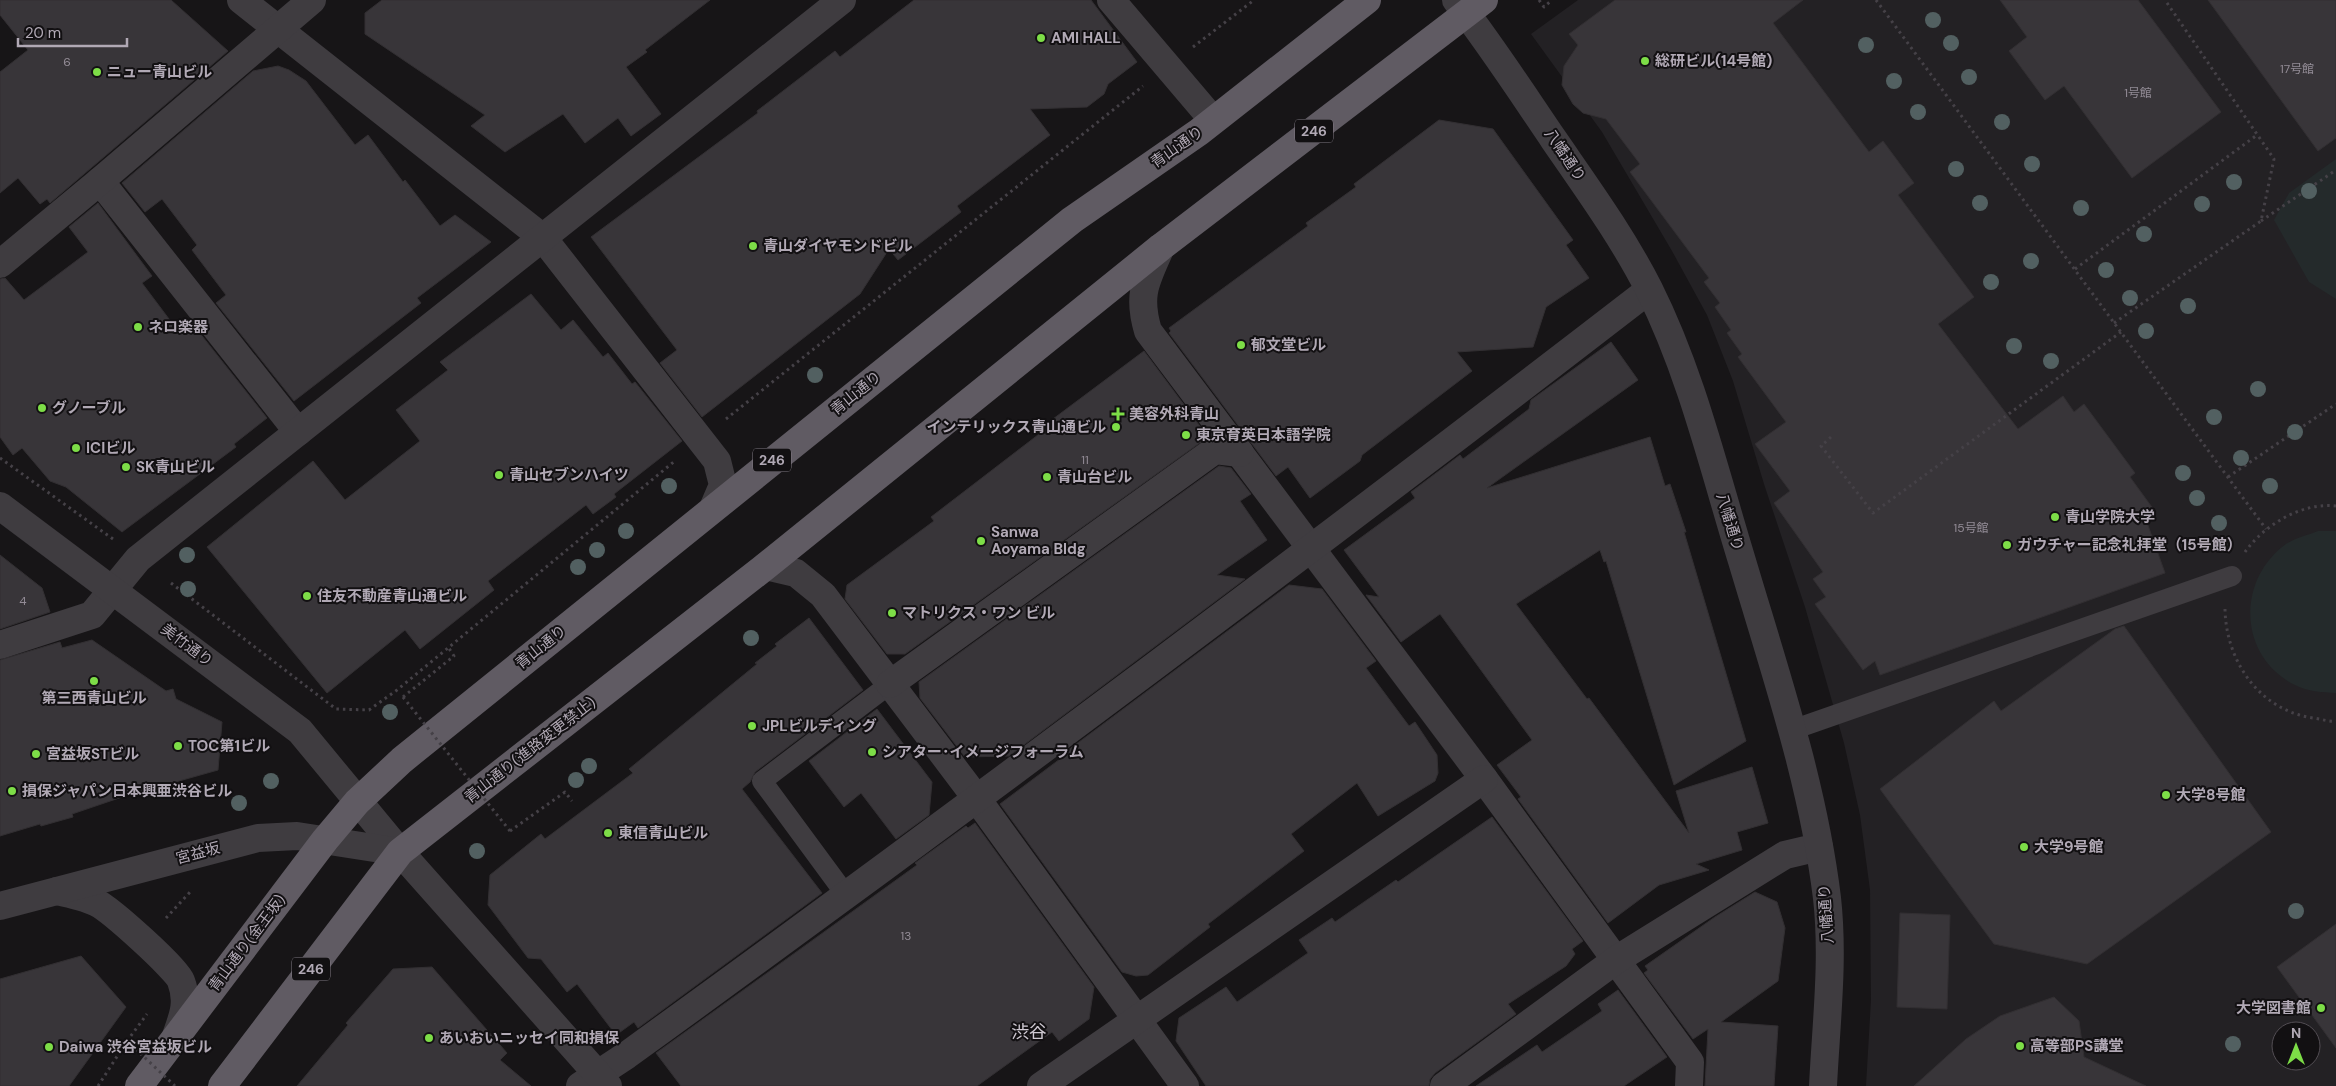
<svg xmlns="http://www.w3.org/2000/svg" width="2336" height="1086" viewBox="0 0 2336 1086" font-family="'DM Sans','Noto Sans JP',sans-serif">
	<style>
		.built { fill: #232124; fill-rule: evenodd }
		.green { fill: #242a2b }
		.building { fill: #383539; stroke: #322f32 }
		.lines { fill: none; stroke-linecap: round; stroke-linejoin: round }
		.path { stroke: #454147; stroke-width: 3; stroke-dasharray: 2.5 4; stroke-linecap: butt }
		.service { stroke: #3f3c40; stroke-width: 20 }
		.minor { stroke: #3f3c40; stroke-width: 28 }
		.tertiary { stroke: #3f3c40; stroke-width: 28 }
		.trunk { stroke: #605b63; stroke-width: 28 }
		.path-bridge { stroke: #454147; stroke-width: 3; stroke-dasharray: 2.5 4; stroke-linecap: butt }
		.tree { fill: #526061 }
		.poi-dot { fill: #7ddd47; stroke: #121012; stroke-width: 2 }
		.labels { text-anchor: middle; stroke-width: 4; stroke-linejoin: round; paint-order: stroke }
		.number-label { font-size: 12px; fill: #938c96 }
		.shield { fill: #121012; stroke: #817b84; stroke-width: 1 }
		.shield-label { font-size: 14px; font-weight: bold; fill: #b1a9b5 }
		.poi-label { font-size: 15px; font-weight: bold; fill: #b1a9b5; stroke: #121012; text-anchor: start }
		.street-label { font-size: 15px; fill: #b1a9b5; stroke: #121012 }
		.quarter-label { font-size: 18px; fill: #cfc9d2; stroke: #121012 }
	</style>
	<rect width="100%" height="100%" fill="#171517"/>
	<path class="built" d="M 1578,0 L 2336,0 L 2336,1086 L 1866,1086 L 1871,1000 L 1870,890 L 1860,815 L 1844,743 L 1805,607 L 1764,484 L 1733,381 L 1707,315 L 1672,251 L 1602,132 L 1531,34 ZM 2281,1031 L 2311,1031 L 2311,1061 L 2281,1061 Z"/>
	<g class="green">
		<polygon points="2336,159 2336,299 2309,282 2274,220 2289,193"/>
		<path d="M 2318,531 L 2336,531 L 2336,693 C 2322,692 2308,692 2295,685 C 2238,657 2236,580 2286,544 C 2295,538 2308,535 2318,531 Z"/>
	</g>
	<g class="building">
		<polygon points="0,0 171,0 228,51 50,203 47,199 40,204 18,178 0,193 0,72 28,50 0,15"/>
		<polygon points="382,0 710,0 645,50 647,52 626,67 661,114 631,136 618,118 585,143 563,114 505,152 471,126 485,115 365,34 365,13"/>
		<polygon points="914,0 1091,0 1137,62 1108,84 1104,94 1087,107 1030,109 1050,135 957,206 961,212 898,260 889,249 860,294 702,417 660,363 677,350 591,237 758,113 757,111 835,51 840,57"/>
		<polygon points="1615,0 1803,0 1773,23 1869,152 1883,141 1914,183 1898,195 1974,297 1938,324 2018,429 2063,396 2074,412 2084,404 2135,473 2130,477 2154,510 2145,517 2165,573 1880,675 1875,661 1863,670 1815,604 1826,597 1813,579 1823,572 1774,503 1790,491 1755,444 1786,422 1738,357 1742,354 1727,333 1731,330 1715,307 1720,303 1704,282 1709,278 1630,172 1640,164 1606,119 1583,113 1573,104 1562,85 1564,66 1578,45 1569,34"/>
		<polygon points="2000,0 2138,0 2221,112 2132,178 2064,86 2045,100 2009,51 2027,37"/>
		<polygon points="2208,0 2336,0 2336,138 2318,151"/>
		<polygon points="278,66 289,70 306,81 355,145 368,135 403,182 405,180 440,226 455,215 491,242 417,298 421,303 294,401 216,303 226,295 192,250 197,245 162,199 145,212 122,183 253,71"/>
		<polygon points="1439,120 1493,129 1573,240 1566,245 1589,278 1546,307 1533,347 1457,352 1472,371 1362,455 1360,461 1310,498 1288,467 1276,476 1169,333 1171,331 1169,328 1308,226 1306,223 1356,187 1354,184"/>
		<polygon points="98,203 152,276 142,283 178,331 191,322 267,418 234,444 236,447 122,532 66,487 50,481 22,448 13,455 0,437 0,279 5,278 24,300 88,252 69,227"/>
		<polygon points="531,294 561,330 573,320 603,357 608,353 632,384 635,382 682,441 614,494 616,497 593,514 586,505 488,581 494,590 420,649 405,630 327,693 207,547 313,461 345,500 420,441 396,410 448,370 440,362"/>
		<polygon points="1611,342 1638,380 1487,488 1650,437 1665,486 1670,484 1686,532 1684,532 1746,741 1674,785 1606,561 1604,562 1600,550 1516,604 1587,699 1589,698 1689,833 1676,791 1752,767 1768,823 1737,832 1742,850 1696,864 1709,870 1659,885 1608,923 1518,799 1521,797 1497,765 1532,740 1440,614 1401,642 1366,595 1379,597 1344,550 1415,498 1411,492 1460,455 1463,459 1529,409 1531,400"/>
		<polygon points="1144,351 1208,437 905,654 887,654 845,599 847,585 934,521 931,517 1047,428 1045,425"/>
		<polygon points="1219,466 1231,468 1251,494 1240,501 1267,540 1217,575 1245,579 1009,756 965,757 920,698 919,682"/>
		<polygon points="0,555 42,588 50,612 0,629"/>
		<polygon points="1289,585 1322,589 1376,661 1366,668 1409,726 1415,722 1437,755 1438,773 1435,781 1378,816 1357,783 1291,834 1304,851 1208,924 1210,927 1148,975 1136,976 1122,972 1000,804 1068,753 1063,754"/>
		<polygon points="809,618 863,690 755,772 750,782 742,789 822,893 638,1028 634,1022 616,1035 577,984 567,992 541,959 528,958 488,905 490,875 541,834 545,839 633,773 629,769 757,664 755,663 777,646 775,644"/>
		<polygon points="2124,626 2271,832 2087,964 1994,944 1880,789 1994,701 2001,711 2115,629"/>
		<polygon points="92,640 166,691 173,689 176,699 222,722 218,770 122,797 72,814 73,817 41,826 40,824 0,836 0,660 60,642 62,648"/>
		<polygon points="877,709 932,782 929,815 896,839 861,793 844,807 809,761"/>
		<polygon points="1492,817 1583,941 1572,949 1575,954 1566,966 1508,1004 1516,1014 1435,1073 1430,1079 1429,1086 1206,1086 1176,1041 1179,1018 1226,987 1237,1002 1308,953 1299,940 1332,918 1335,922 1396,880 1398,882"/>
		<polygon points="975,823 1094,987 1089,1019 1059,1041 1052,1032 977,1086 681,1086 656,1053 917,865 915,863 966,826 968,828"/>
		<polygon points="1755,892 1777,902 1785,928 1778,981 1721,1022 1778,1026 1774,1086 1705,1086 1708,1029 1693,1039 1644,973 1648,970 1645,966 1715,917"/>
		<polygon points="1900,913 1950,915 1947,1009 1897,1007"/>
		<polygon points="2336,924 2336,1048 2277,967"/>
		<polygon points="81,956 126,1007 69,1086 0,1086 0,979"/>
		<polygon points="432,967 507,1053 500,1060 531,1086 297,1086 348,1025 346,1023 393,969"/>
		<polygon points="1618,990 1667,1057 1624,1086 1476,1086 1537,1045 1542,1052 1602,1011 1598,1004"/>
		<polygon points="2054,997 2079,1021 2084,1057 2146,1086 1914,1086 1966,1039 2000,1016"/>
	</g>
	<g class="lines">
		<g class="path">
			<polyline points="1539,0 1544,7 1552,0"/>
			<polyline points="1876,0 2266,529"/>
			<polyline points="1193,47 1254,0"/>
			<polyline points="2261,221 2336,170"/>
			<polyline points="2075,269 2257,135"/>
			<polyline points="2114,323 2261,221 2274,159 2165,0"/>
			<polyline points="726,419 1143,86"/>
			<polyline points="1831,437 1821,446 1873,513 2121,332"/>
			<polyline points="0,458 113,539"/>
			<polyline points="2228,477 2336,404"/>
			<path d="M 2245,552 C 2264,525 2302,502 2336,506"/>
			<polyline points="171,583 336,709 369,710 397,690 676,460"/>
			<path d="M 2225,609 C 2226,661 2259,710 2313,718 C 2321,719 2329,722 2336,721"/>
			<polyline points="403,697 454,656 448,647"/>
			<polyline points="510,831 565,792 572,801"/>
			<polyline points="166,918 191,891"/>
			<polyline points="127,1041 147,1014"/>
		</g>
		<g class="service">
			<polyline points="1792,730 2232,576"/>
			<polyline points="846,895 762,781 890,684"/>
		</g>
		<g class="minor">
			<polyline points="241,0 543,238 717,461 723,485 714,506"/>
			<polyline points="1111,0 1213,120"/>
			<polyline points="100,181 298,432"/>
			<path d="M 1161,247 C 1146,281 1137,294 1148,331 L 1484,779 L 1690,1062 L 1689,1086"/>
			<polyline points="0,264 100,181 312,0"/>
			<polyline points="766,566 796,573 823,595 977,799 1185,1086"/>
			<polyline points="0,645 92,615 138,559 842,0"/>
			<polyline points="890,684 1215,450 1240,453"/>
			<path d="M 580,1086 L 627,1055 C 972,805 1312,550 1649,290"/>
			<polyline points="1041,1086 1484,779"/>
			<polyline points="1444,1086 1616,960 1785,855 1819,847"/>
		</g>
		<g class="tertiary">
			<path d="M 1456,0 C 1491,45 1522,93 1554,140 C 1587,188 1622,236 1649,289 C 1692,375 1714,470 1742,561 C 1775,672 1813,783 1827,898 C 1834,960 1826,1024 1823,1086"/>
			<polyline points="0,506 300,731 400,852 608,1086"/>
			<path d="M 57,891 C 71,894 85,897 97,903 C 111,910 177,969 181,981 C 189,1002 183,1016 176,1036"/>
			<polyline points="0,906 258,838 297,836 400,852"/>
		</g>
		<g class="trunk">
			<polyline points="139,1086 325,840 357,802 402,760 1072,220 1199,132 1367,0"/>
			<polyline points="222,1086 400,852 766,566 1161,247 1484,0"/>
		</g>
		<g class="path-bridge">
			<polyline points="403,697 510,831"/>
			<polyline points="98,1086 127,1041 175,1086"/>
		</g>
	</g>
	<g class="tree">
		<circle cx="1933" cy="20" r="8"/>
		<circle cx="1951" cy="43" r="8"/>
		<circle cx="1866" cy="45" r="8"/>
		<circle cx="1969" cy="77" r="8"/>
		<circle cx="1894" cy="81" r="8"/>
		<circle cx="1918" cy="112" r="8"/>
		<circle cx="2002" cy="122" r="8"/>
		<circle cx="2032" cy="164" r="8"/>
		<circle cx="1956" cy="169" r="8"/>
		<circle cx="2234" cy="182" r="8"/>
		<circle cx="2309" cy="191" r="8"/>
		<circle cx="1980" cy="203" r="8"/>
		<circle cx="2202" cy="204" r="8"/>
		<circle cx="2081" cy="208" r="8"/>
		<circle cx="2144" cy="234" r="8"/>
		<circle cx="2031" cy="261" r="8"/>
		<circle cx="2106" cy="270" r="8"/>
		<circle cx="1991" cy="282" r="8"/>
		<circle cx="2130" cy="298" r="8"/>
		<circle cx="2188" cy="306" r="8"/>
		<circle cx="2146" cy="331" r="8"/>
		<circle cx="2014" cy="346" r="8"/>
		<circle cx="2051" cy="361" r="8"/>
		<circle cx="815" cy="375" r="8"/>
		<circle cx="2258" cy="389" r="8"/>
		<circle cx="2214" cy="417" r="8"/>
		<circle cx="2295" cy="432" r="8"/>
		<circle cx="2241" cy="458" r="8"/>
		<circle cx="2183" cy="473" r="8"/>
		<circle cx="669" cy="486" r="8"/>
		<circle cx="2270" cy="486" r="8"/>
		<circle cx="2197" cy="498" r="8"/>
		<circle cx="2219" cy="523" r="8"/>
		<circle cx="626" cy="531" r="8"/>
		<circle cx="597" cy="550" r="8"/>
		<circle cx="187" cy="555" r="8"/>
		<circle cx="578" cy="567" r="8"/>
		<circle cx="188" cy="589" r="8"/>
		<circle cx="751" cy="638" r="8"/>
		<circle cx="390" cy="712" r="8"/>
		<circle cx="589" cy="766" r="8"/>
		<circle cx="576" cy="780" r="8"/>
		<circle cx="271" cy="781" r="8"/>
		<circle cx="239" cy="803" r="8"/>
		<circle cx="477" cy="851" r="8"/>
		<circle cx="2296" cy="911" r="8"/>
		<circle cx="2233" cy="1044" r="8"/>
	</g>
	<g class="poi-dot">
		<circle cx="1041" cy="38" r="5"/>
		<circle cx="1645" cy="61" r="5"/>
		<circle cx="97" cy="72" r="5"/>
		<circle cx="753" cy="246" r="5"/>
		<circle cx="138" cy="327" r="5"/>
		<circle cx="1241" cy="345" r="5"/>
		<circle cx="42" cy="408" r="5"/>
		<path d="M1115.5 406.5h5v5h5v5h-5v5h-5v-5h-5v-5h5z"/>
		<circle cx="1116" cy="427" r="5"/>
		<circle cx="1186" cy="435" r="5"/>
		<circle cx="76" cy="448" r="5"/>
		<circle cx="126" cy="467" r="5"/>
		<circle cx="499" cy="475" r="5"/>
		<circle cx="1047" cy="477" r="5"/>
		<circle cx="2055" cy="517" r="5"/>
		<circle cx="981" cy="541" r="5"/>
		<circle cx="2007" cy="545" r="5"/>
		<circle cx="307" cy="596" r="5"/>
		<circle cx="892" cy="613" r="5"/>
		<circle cx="94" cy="681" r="5"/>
		<circle cx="752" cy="726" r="5"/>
		<circle cx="178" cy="746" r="5"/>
		<circle cx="872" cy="752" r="5"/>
		<circle cx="36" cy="754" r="5"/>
		<circle cx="12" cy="791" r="5"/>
		<circle cx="2166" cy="795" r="5"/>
		<circle cx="608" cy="833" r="5"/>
		<circle cx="2024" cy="847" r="5"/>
		<circle cx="2321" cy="1008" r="5"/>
		<circle cx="429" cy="1038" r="5"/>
		<circle cx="2020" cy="1046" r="5"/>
		<circle cx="49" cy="1047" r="5"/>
	</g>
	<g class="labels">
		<g class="number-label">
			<text x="67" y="66">6</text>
			<text x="2297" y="73">17号館</text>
			<text x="2138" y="97">1号館</text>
			<text x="1085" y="464">11</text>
			<text x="1971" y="532">15号館</text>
			<text x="23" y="605">4</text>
			<text x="906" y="940">13</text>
		</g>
		<g class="shield">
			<rect x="1295" y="119.5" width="38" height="23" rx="4"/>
			<rect x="753" y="448.5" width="38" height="23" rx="4"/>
			<rect x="292" y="957.5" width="38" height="23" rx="4"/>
		</g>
		<g class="shield-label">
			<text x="1314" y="136">246</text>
			<text x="772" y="465">246</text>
			<text x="311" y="974">246</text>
		</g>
		<g class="poi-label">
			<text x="1051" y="43">AMI HALL</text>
			<text x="1655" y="66">総研ビル(14号館)</text>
			<text x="107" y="77">ニュー青山ビル</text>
			<text x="763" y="251">青山ダイヤモンドビル</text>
			<text x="148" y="332">ネロ楽器</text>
			<text x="1251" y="350">郁文堂ビル</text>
			<text x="52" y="413">グノーブル</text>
			<text x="1129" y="419">美容外科青山</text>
			<text x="1106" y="432" text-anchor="end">インテリックス青山通ビル</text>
			<text x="1196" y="440">東京育英日本語学院</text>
			<text x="86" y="453">ICIビル</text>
			<text x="136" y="472">SK青山ビル</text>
			<text x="509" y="480">青山セブンハイツ</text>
			<text x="1057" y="482">青山台ビル</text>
			<text x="2065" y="522">青山学院大学</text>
			<text x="991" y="537">Sanwa<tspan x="991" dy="17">Aoyama Bldg</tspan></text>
			<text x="2017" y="550">ガウチャー記念礼拝堂（15号館）</text>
			<text x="317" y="601">住友不動産青山通ビル</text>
			<text x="902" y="618">マトリクス・ワン ビル</text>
			<text x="94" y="703" text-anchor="middle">第三西青山ビル</text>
			<text x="762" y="731">JPLビルディング</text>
			<text x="188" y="751">TOC第1ビル</text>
			<text x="882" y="757">シアター･イメージフォーラム</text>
			<text x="46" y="759">宮益坂STビル</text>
			<text x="22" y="796">損保ジャパン日本興亜渋谷ビル</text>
			<text x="2176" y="800">大学8号館</text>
			<text x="618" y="838">東信青山ビル</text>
			<text x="2034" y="852">大学9号館</text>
			<text x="2311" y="1013" text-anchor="end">大学図書館</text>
			<text x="439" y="1043">あいおいニッセイ同和損保</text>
			<text x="2030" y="1051">高等部PS講堂</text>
			<text x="59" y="1052">Daiwa 渋谷宮益坂ビル</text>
		</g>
		<g class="street-label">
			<text transform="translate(1177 147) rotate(-35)" y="5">青山通り</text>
			<text transform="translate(1565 155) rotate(56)" y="5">八幡通り</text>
			<text transform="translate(856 393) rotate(-39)" y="5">青山通り</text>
			<text transform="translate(1730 522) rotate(73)" y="5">八幡通り</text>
			<text transform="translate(187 645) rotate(37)" y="5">美竹通り</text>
			<text transform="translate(541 647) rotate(-39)" y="5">青山通り</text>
			<text transform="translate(530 750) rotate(-38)" y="5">青山通り(進路変更禁止)</text>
			<text transform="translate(198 853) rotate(-15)" y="5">宮益坂</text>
			<text transform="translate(1826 914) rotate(-94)" y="5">八幡通り</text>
			<text transform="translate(247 943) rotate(-53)" y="5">青山通り(金王坂)</text>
		</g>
		<g class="quarter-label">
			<text x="1029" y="1038">渋谷</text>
		</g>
	</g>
	<g transform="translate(2296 1046)"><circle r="24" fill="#121012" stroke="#524d53"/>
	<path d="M0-4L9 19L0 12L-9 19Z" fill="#7ddd47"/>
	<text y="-8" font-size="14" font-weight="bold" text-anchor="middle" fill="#b1a9b5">N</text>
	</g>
	<path d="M18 38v8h109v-8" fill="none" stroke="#b1a9b5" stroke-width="2.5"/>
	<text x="25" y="38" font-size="15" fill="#b1a9b5" stroke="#121012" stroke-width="4" paint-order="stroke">20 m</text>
</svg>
